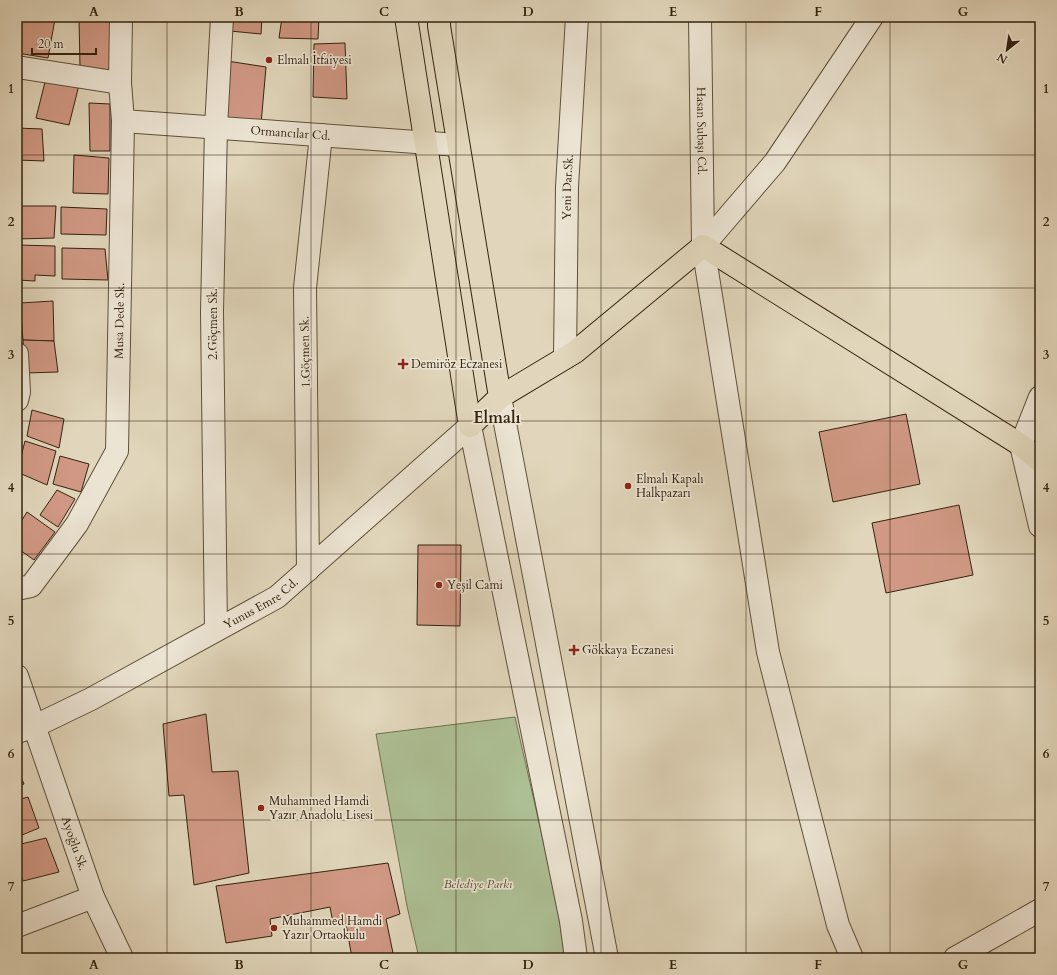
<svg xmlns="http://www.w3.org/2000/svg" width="1057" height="975" viewBox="0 0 1057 975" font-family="Cardo,serif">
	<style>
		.green { fill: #adbf94; stroke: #707151 }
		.building { fill: #d19985; stroke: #33230e }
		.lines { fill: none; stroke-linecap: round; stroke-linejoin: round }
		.minor-casing { stroke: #5e5039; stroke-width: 24 }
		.major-casing { stroke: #33230e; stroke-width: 24 }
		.minor { stroke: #ece4d3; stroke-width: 22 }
		.major { stroke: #e1d6bb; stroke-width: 22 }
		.grid { fill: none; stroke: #33230e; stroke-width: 1; stroke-opacity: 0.55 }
		.poi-dot { fill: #8f2418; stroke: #ece4d3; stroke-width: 1.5 }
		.labels { text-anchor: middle; stroke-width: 3.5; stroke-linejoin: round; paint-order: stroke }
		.poi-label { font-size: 12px; fill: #33230e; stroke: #ece4d3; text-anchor: start }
		.street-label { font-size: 12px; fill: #33230e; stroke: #ece4d3 }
		.park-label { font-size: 12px; font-style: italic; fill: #524a30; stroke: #ece4d3 }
		.district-label { font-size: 16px; font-weight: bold; fill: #33230e; stroke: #ece4d3 }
		.neatline { fill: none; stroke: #33230e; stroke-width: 1.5 }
		.grid-label { font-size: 13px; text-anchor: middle; font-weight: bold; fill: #33230e }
	</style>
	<rect width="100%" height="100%" fill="#e1d6bb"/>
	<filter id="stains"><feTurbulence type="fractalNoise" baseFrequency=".005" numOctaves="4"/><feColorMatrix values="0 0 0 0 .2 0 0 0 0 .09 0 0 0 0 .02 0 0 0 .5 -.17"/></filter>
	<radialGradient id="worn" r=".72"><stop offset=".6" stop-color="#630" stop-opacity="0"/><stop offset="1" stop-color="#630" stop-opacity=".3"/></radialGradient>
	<polygon class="green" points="515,717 556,897 565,958 419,958 407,906 376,734"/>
	<g class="building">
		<polygon points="18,17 39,17 55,19 48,58 17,53"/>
		<polygon points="79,17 110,17 111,70 80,67"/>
		<polygon points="231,17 262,17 261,34 230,31"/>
		<polygon points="282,17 319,17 318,39 279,38"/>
		<polygon points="345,43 347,99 313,97 314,44"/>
		<polygon points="227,61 266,67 261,124 224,120"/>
		<polygon points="46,78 79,85 69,125 36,118"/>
		<polygon points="89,103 110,104 110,151 90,151"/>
		<polygon points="17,128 42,129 44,161 17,160"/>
		<polygon points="74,155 109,158 108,194 73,193"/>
		<polygon points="17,206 56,206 54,238 17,239"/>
		<polygon points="61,207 107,209 106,235 61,234"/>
		<polygon points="17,245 55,246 55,276 35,275 35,281 17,280"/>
		<polygon points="62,248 105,249 108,280 62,279"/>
		<polygon points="53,301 54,341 23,340 20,303"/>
		<polygon points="23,340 54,341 58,372 26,373"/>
		<polygon points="32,410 64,419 59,448 27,436"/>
		<polygon points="906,414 920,484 833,502 819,432"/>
		<polygon points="25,441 56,451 47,485 17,472"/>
		<polygon points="60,456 89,464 81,492 53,484"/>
		<polygon points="57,490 75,499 58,527 40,515"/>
		<polygon points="959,505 973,575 886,593 872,523"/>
		<polygon points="27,512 55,532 34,560 17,548 17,528"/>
		<polygon points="418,545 461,545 460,626 417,625"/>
		<polygon points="206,714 212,772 238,771 249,873 194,885 184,795 169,796 163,724"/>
		<polygon points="17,768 24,784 17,786"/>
		<polygon points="28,797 39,828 17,837 17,800"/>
		<polygon points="46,838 59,872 23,881 17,864 17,845"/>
		<polygon points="388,863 400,914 386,919 394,958 352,958 346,924 333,923 330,907 270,919 272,936 226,943 216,886"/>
	</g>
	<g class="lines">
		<g class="minor-casing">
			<g id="minor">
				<path id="s1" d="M 700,17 L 703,246 L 768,652 L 838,925 L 852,958"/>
				<polyline points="17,67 120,83"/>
				<path id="s2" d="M 123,121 L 458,145"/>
				<polyline points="703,246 775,162 872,17"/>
				<polyline points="17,354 19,392 17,400"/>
				<path id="s3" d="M 565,358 L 567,187 L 577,17"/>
				<polyline points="500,397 607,958"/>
				<polyline points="1040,397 1021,445 1040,526"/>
				<polyline points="308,570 305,288 321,135"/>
				<path id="s4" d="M 17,589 L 31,586 L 77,524 L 117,451 L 123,121 L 120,83 L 121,17"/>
				<polyline points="216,630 212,312 216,128 222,17"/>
				<path id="s5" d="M 17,676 L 93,897 L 122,958"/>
				<path id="s6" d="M 17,732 L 35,726 L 91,699 L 277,597 L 470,426 L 571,921 L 576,958"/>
				<polyline points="17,926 93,897"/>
				<polyline points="955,958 1040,910"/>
			</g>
		</g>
		<g class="major-casing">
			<g id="major">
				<polyline points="406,17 470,426"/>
				<polyline points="439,17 439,26 500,397"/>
				<polyline points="470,426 500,397 575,352 703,246 1021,445 1040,461"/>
			</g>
		</g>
		<use href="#minor" class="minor"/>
		<use href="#major" class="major"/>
	</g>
	<path class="grid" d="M 167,17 L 167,958M 311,17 L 311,958M 456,17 L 456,958M 601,17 L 601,958M 746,17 L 746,958M 890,17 L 890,958M 17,155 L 1040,155M 17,288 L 1040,288M 17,421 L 1040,421M 17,554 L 1040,554M 17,687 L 1040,687M 17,820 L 1040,820"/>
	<g class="poi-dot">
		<circle cx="269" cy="60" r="4"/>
		<path d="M401 358h4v4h4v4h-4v4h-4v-4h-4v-4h4z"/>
		<circle cx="628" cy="486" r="4"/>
		<circle cx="439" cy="585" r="4"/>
		<path d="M572 644h4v4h4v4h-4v4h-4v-4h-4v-4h4z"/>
		<circle cx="261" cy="808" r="4"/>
		<circle cx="274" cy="928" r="4"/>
	</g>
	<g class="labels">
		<g class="poi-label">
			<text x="277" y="64">Elmalı İtfaiyesi</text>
			<text x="411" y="368">Demiröz Eczanesi</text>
			<text x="636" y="483">Elmalı Kapalı<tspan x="636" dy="14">Halkpazarı</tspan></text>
			<text x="447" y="589">Yeşil Cami</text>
			<text x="582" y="654">Gökkaya Eczanesi</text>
			<text x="269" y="805">Muhammed Hamdi<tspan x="269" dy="14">Yazır Anadolu Lisesi</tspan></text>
			<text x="282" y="925">Muhammed Hamdi<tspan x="282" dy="14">Yazır Ortaokulu</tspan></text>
		</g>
		<g class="street-label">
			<text dy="4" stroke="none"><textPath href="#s1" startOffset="114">Hasan Subaşı Cd.</textPath></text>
			<text dy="4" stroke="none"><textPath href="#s2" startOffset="168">Ormancılar Cd.</textPath></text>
			<text dy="4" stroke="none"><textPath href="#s3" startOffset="171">Yeni Dar.Sk.</textPath></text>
			<text dy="4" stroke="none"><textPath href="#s4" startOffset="305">Musa Dede Sk.</textPath></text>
			<text transform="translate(213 324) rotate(-90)" y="4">2.Göçmen Sk.</text>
			<text transform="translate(305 352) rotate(-91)" y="4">1.Göçmen Sk.</text>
			<text dy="4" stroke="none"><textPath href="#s6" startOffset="276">Yunus Emre Cd.</textPath></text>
			<text dy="4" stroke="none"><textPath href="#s5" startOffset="177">Ayoğlu Sk.</textPath></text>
		</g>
		<g class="park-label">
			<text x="478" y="888">Belediye Parkı</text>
		</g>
		<g class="district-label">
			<text x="497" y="423">Elmalı</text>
		</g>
	</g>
	<rect width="1057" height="975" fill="none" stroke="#e1d6bb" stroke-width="44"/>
	<g transform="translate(1007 50) rotate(210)" stroke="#ece4d3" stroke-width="3" paint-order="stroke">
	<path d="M0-3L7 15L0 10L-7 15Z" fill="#33230e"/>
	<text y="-6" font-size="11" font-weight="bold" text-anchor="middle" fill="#33230e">N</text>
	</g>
	<path d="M32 48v6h64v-6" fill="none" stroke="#33230e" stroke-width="2"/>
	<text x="38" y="48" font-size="12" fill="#33230e" stroke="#ece4d3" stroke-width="3" paint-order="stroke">20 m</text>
	<rect x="22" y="22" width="1013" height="931" class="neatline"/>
	<g class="grid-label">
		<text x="94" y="16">A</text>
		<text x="239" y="16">B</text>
		<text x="384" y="16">C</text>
		<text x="528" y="16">D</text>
		<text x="673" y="16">E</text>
		<text x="818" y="16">F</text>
		<text x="963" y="16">G</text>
		<text x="11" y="93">1</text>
		<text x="1046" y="93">1</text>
		<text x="11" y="226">2</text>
		<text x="1046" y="226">2</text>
		<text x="11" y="359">3</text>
		<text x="1046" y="359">3</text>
		<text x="11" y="492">4</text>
		<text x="1046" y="492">4</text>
		<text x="11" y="625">5</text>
		<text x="1046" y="625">5</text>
		<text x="11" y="758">6</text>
		<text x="1046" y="758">6</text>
		<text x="11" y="891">7</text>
		<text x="1046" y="891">7</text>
		<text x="94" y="969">A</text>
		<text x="239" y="969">B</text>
		<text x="384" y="969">C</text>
		<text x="528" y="969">D</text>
		<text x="673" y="969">E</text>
		<text x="818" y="969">F</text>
		<text x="963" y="969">G</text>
	</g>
	<rect width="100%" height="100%" filter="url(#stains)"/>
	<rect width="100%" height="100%" fill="url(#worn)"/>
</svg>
